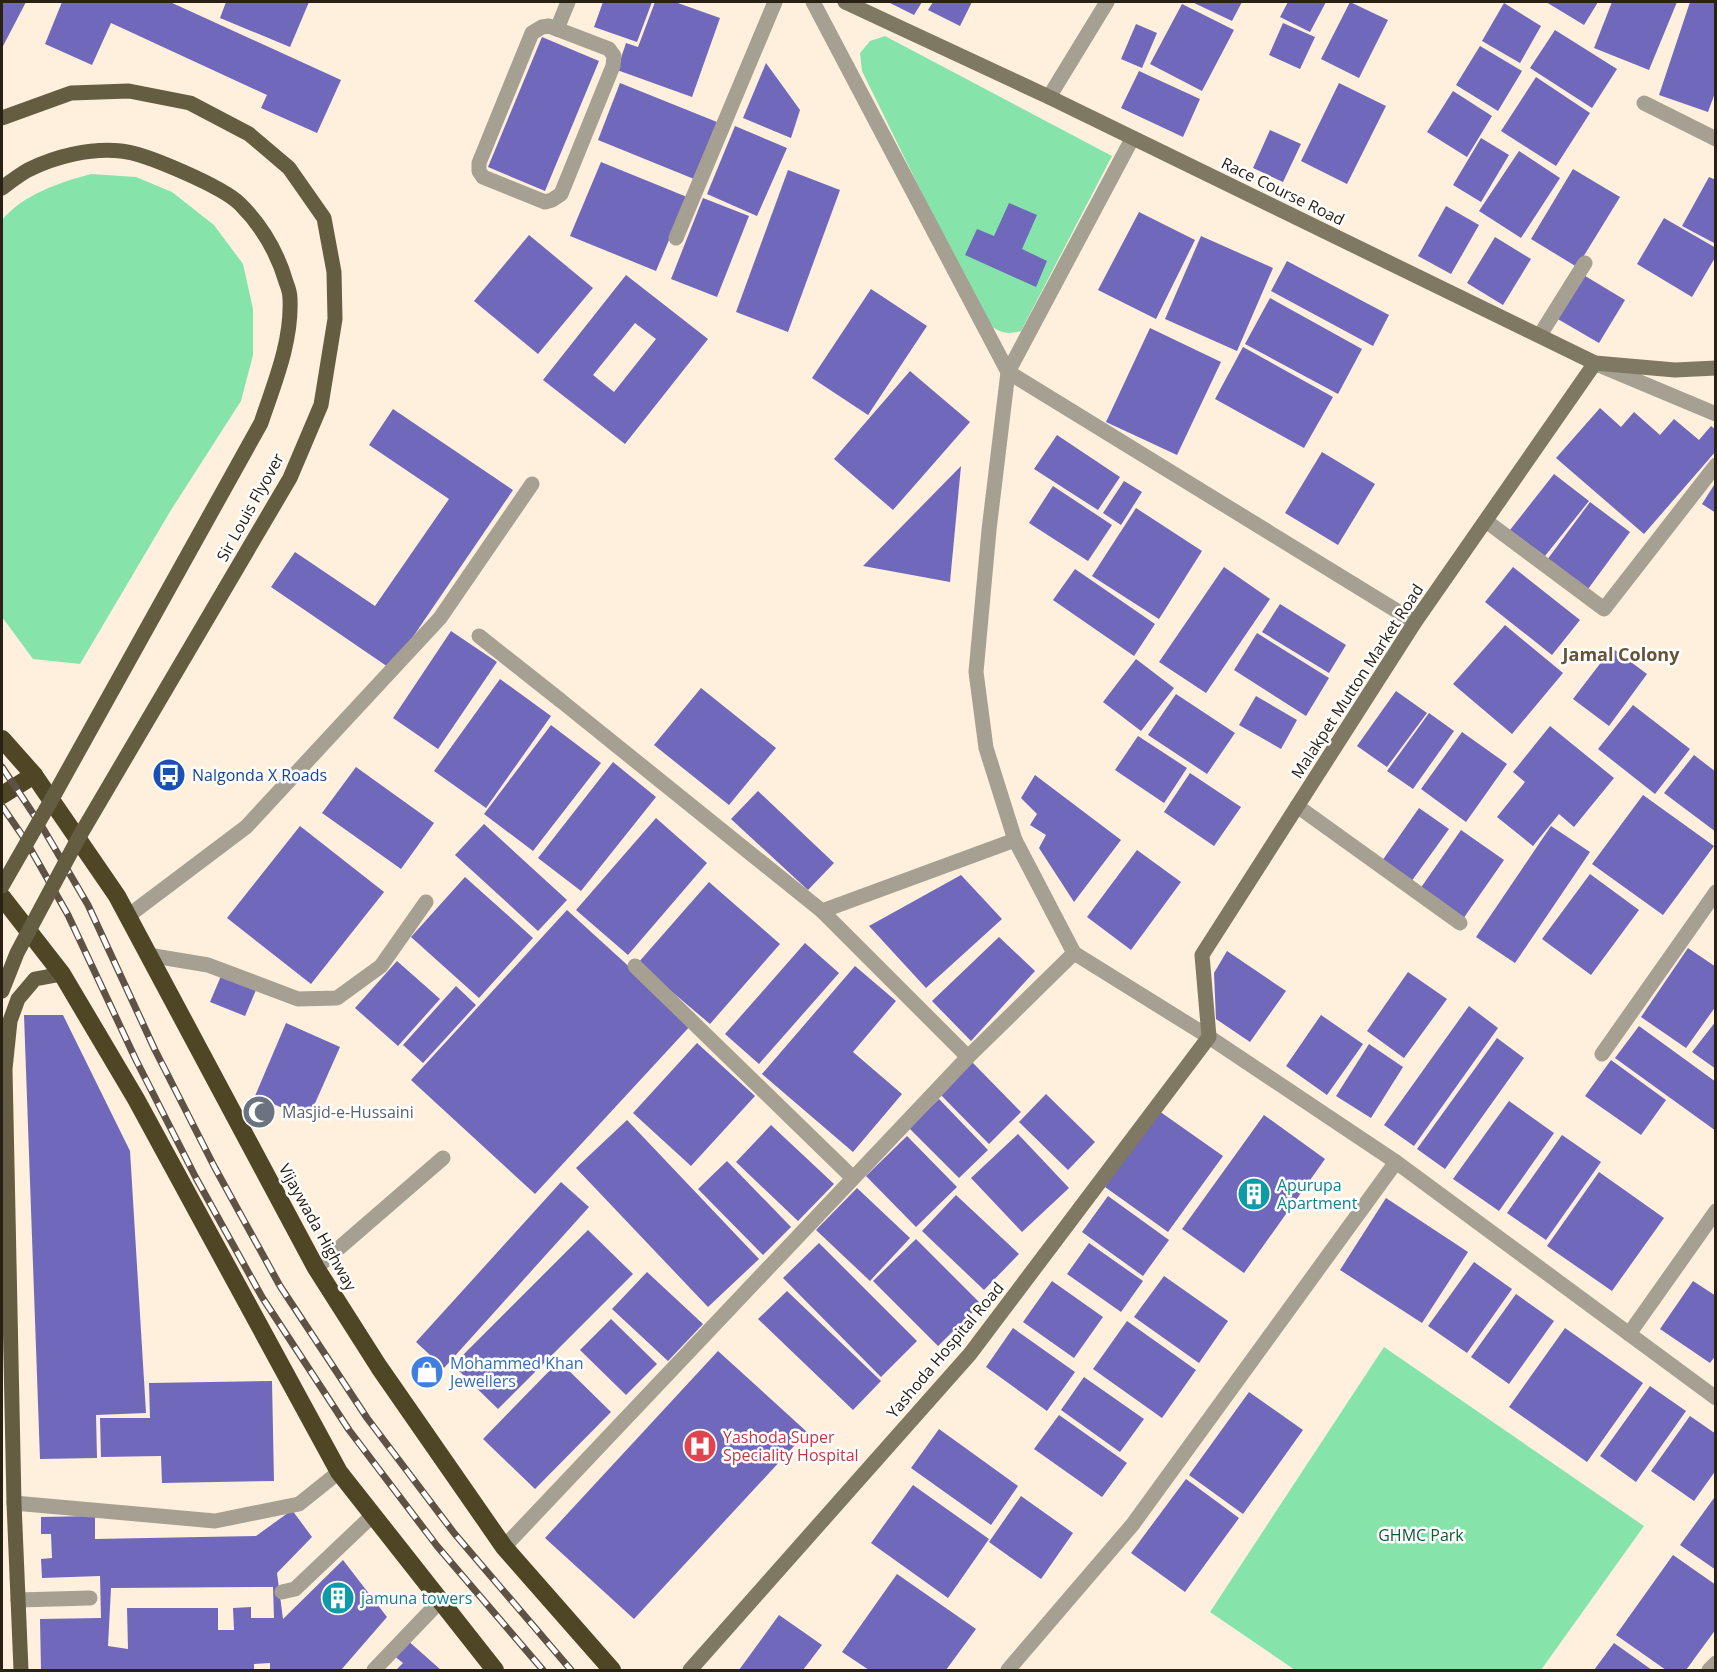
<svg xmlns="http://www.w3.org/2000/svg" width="1717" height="1672" viewBox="0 0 1717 1672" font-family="'Open Sans',sans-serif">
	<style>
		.green { fill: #86e4ab }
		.building { fill: #6f68bb; fill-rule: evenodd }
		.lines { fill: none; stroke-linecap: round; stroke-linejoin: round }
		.lane { stroke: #a5a091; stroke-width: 15 }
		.street { stroke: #a5a091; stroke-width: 15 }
		.secondary { stroke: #7f7963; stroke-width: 15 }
		.primary { stroke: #655d42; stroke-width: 15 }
		.highway { stroke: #4f4626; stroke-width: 18 }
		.rail-casing { stroke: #5d5245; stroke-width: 7 }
		.rail { stroke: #fff; stroke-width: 4.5; stroke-dasharray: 14; stroke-linecap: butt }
		.primary-bridge { stroke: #655d42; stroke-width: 15 }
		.labels { text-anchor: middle; stroke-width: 5; stroke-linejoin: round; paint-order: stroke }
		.street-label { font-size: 16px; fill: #2a2115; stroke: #fff }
		.transit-label { font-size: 16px; fill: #164399; stroke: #fff; text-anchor: start }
		.worship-label { font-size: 16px; fill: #5b616d; stroke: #fff; text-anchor: start }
		.culture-label { font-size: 16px; fill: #0d838f; stroke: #fff; text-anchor: start }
		.shop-label { font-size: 16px; fill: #366cbe; stroke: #fff; text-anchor: start }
		.health-label { font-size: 16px; fill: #be3a42; stroke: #fff; text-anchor: start }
		.park-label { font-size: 16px; fill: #0d5a35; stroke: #fff }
		.neighbourhood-label { font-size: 18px; font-weight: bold; fill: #665237; stroke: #fff }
	</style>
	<rect width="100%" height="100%" fill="#fef0dd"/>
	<g class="green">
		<path d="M 885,36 L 1112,156 L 1021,331 C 1005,336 998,331 985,322 L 862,71 L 860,53 L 870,41 Z"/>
		<path d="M 91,174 L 136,177 L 172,192 L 214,225 L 243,264 L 253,309 L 253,355 L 241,401 L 171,510 L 80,664 L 33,659 L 2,617 L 2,220 C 24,194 58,183 91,174 Z"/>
		<polygon points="1384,1347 1644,1526 1541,1670 1295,1670 1210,1612"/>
	</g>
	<g class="building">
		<polygon points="2,2 26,2 2,48"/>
		<polygon points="62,2 170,2 341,80 317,133 261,108 267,95 111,23 92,65 45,44"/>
		<polygon points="226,2 309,2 290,47 220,18"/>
		<polygon points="603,2 652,2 637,42 594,27"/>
		<polygon points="655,2 675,2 720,18 692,97 617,70 626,43 638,47"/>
		<polygon points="888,2 922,2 914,15"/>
		<polygon points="933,2 972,2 960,26 928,10"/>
		<polygon points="1192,2 1242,2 1232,21"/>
		<polygon points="1288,2 1326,2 1310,32 1280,17"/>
		<polygon points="1350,2 1388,20 1359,78 1321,59"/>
		<polygon points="1546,2 1598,2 1584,25"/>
		<polygon points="1612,2 1677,2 1649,70 1594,48"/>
		<polygon points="1690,2 1716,2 1716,90 1708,112 1659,95"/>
		<polygon points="1504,3 1541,26 1520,63 1482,41"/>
		<polygon points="1182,4 1234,30 1202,91 1150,64"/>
		<polygon points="1283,23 1315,37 1300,69 1269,55"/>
		<polygon points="1136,24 1157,33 1142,68 1121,59"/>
		<polygon points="1555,30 1617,69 1592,108 1530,68"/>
		<polygon points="542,37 599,61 545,191 488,167"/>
		<polygon points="1480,46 1522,71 1498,111 1456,85"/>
		<polygon points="766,63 800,110 791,138 743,118"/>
		<polygon points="1139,71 1200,99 1183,137 1121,108"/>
		<polygon points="1536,77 1590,113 1556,166 1501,131"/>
		<polygon points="620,83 717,122 694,179 598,140"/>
		<polygon points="1339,83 1386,106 1347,184 1301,161"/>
		<polygon points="1453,91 1492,116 1467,157 1427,132"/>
		<polygon points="735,126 787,148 757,216 707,194"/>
		<polygon points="1270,130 1301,144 1283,182 1253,168"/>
		<polygon points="1481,138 1509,155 1481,202 1453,185"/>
		<polygon points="1519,151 1560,178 1521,238 1479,211"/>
		<polygon points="601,162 687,197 656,271 570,236"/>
		<polygon points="1573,169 1620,197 1577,267 1531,239"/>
		<polygon points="788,170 840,190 788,332 736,312"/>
		<polygon points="1709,177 1716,180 1716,244 1682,226"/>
		<polygon points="703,198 749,216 717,297 671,279"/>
		<polygon points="1009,203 1037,215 1022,249 1047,261 1036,287 965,255 977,229 994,236"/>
		<polygon points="1446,206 1479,225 1451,274 1418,256"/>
		<polygon points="1139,212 1195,240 1156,319 1098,290"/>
		<polygon points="1664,218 1716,248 1716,256 1692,297 1637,264"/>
		<polygon points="529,235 593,288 538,354 474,301"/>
		<polygon points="1201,236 1273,268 1237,351 1165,319"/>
		<polygon points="1495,237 1531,259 1503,305 1467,283"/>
		<polygon points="1287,261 1389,315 1373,346 1271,291"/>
		<polygon points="1582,274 1625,300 1599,343 1556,318"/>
		<path d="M 626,275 L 708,339 L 625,444 L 543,380 ZM 635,323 L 656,339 L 614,392 L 593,375 Z"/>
		<polygon points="871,289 927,326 868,415 812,378"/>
		<polygon points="1270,298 1362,349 1338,394 1245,344"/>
		<polygon points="1150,328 1221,362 1177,455 1106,422"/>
		<polygon points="1243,347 1333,397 1304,448 1215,399"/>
		<polygon points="910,371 970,422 893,510 834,459"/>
		<polygon points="1600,408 1621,427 1634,412 1660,435 1674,419 1699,440 1711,426 1716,430 1716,451 1644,534 1556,458"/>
		<polygon points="393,409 513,490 391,669 271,587 295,552 375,606 449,499 369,445"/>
		<polygon points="1057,435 1120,477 1098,510 1034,469"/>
		<polygon points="1322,452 1375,484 1338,545 1285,513"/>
		<polygon points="961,466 950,582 863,566"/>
		<polygon points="1554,474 1589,501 1545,556 1510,530"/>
		<polygon points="1124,481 1142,492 1121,525 1103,513"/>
		<polygon points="1716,482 1716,513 1702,504"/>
		<polygon points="1053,486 1112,525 1088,561 1029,523"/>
		<polygon points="1590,502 1630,532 1588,589 1547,560"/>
		<polygon points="1136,508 1202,551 1159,619 1092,576"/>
		<polygon points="1224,567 1270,599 1206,693 1159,662"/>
		<polygon points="1513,567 1580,620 1552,655 1485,602"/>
		<polygon points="1075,569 1155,624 1134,656 1053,600"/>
		<polygon points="1280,604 1346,645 1329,673 1262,632"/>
		<polygon points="1505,625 1563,673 1512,734 1453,684"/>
		<polygon points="451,631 497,662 438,749 393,718"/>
		<polygon points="1257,633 1329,678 1306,716 1234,670"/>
		<polygon points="1612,648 1647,674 1609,726 1573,699"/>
		<polygon points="1136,659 1174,688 1141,731 1103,702"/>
		<polygon points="500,679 551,716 486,808 434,771"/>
		<polygon points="701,688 776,748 729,805 654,745"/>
		<polygon points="1396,691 1427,713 1387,767 1357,746"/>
		<polygon points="1176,694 1235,733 1207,774 1148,735"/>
		<polygon points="1256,696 1297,720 1281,749 1239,725"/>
		<polygon points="1633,705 1690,749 1655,794 1598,749"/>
		<polygon points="1429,713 1454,731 1413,789 1387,771"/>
		<polygon points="551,725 601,763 533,851 484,814"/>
		<polygon points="1550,726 1614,778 1574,827 1559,814 1533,846 1497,817 1525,782 1513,772"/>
		<polygon points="1462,732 1507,764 1466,822 1421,789"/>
		<polygon points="1138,736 1187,768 1164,803 1115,770"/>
		<polygon points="1694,755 1716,772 1716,832 1664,793"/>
		<polygon points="613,762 656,797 581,891 538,858"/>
		<polygon points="356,767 434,823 401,869 322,813"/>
		<polygon points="1190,773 1241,807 1214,846 1164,812"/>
		<polygon points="1035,775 1121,840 1074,902 1039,848 1046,835 1030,825 1037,814 1021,798"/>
		<polygon points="758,791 834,863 808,890 731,819"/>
		<polygon points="1643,795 1714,846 1663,915 1592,864"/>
		<polygon points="1419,808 1449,829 1411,882 1382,861"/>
		<polygon points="656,818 707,863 628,955 576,910"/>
		<polygon points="484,824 567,900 538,931 455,855"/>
		<polygon points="300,826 384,892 311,984 227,918"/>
		<polygon points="1551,826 1590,852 1515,963 1476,937"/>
		<polygon points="1461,830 1504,860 1463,919 1420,889"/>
		<polygon points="1137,850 1181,882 1131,950 1087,917"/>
		<polygon points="1590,874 1639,910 1591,975 1542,939"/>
		<polygon points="961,875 1002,919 926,988 869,926"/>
		<polygon points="465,877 533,938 479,998 411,937"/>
		<polygon points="709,882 780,944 710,1024 638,963"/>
		<polygon points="567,910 692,1024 535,1194 411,1080"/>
		<polygon points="999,937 1035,971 971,1041 932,1001"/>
		<polygon points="805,943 839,973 759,1064 725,1034"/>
		<polygon points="1688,948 1716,967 1716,1006 1686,1048 1641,1017"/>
		<polygon points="1227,951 1286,991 1250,1042 1216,1019 1214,973"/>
		<polygon points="397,961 440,999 398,1046 355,1008"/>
		<polygon points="855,966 896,1001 853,1052 902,1094 853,1152 762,1074"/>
		<polygon points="1408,972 1447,999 1404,1058 1367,1031"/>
		<polygon points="221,976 256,990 245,1016 210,1002"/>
		<polygon points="456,986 476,1005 423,1063 403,1045"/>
		<polygon points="1469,1006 1498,1028 1414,1146 1384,1125"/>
		<polygon points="24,1015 63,1015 130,1151 146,1413 96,1415 97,1458 40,1459"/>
		<polygon points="1321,1015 1363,1044 1327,1095 1286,1066"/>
		<polygon points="1716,1021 1716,1069 1692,1052"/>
		<polygon points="286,1023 340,1047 308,1119 255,1096"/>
		<polygon points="1639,1026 1716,1082 1716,1131 1615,1058"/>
		<polygon points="1497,1038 1524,1058 1445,1169 1417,1149"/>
		<polygon points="697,1043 755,1096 691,1166 633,1113"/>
		<polygon points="1369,1044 1403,1067 1371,1118 1336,1096"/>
		<polygon points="1611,1060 1666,1100 1641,1135 1585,1096"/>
		<polygon points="972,1062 1021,1112 989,1144 939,1093"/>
		<polygon points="1046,1094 1095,1142 1068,1170 1019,1122"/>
		<polygon points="939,1099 988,1150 959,1178 909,1128"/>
		<polygon points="1509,1101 1554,1133 1499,1211 1453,1179"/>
		<polygon points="1159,1111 1223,1156 1168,1232 1105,1187"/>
		<polygon points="1264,1115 1325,1159 1244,1273 1182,1229"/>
		<polygon points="627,1120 759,1259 708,1307 576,1168"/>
		<polygon points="771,1125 834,1184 798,1221 736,1162"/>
		<polygon points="1018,1134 1069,1188 1022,1232 971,1178"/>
		<polygon points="1562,1135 1601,1162 1546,1240 1507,1213"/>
		<polygon points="907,1136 957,1187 916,1227 866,1176"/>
		<polygon points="727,1161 791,1227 763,1255 698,1189"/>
		<polygon points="1599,1172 1664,1218 1612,1291 1547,1246"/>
		<polygon points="561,1182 589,1207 444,1368 416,1342"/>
		<polygon points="857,1188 910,1238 870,1281 816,1230"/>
		<polygon points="956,1195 1019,1254 984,1290 922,1231"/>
		<polygon points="1108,1196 1169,1240 1143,1276 1082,1232"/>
		<polygon points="1386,1198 1468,1252 1422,1323 1340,1270"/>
		<polygon points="588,1230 633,1274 498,1409 453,1365"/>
		<polygon points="916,1239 981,1304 938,1346 873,1281"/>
		<polygon points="819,1243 917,1341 881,1377 783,1278"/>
		<polygon points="1089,1243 1143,1281 1121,1312 1067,1274"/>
		<polygon points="1474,1262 1512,1289 1467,1353 1428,1326"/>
		<polygon points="647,1272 703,1324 668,1361 612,1309"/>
		<polygon points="1164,1276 1228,1321 1199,1363 1134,1317"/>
		<polygon points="1052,1281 1103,1317 1074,1358 1023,1322"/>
		<polygon points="1693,1281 1716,1296 1716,1355 1710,1363 1660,1329"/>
		<polygon points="787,1291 881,1381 853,1410 758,1319"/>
		<polygon points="1516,1294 1554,1321 1509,1384 1471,1357"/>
		<polygon points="611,1319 657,1364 626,1395 580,1350"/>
		<polygon points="1127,1321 1196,1370 1162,1418 1093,1369"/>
		<polygon points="1013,1328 1075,1372 1047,1411 986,1367"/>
		<polygon points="1565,1328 1643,1383 1587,1462 1509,1407"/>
		<polygon points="718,1351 807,1432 634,1619 545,1538"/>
		<polygon points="559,1361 611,1412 535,1489 483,1439"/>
		<polygon points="1084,1377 1144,1419 1120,1452 1061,1410"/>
		<polygon points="272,1381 274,1481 162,1483 161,1456 101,1457 100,1418 150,1418 149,1383"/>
		<polygon points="1650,1386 1686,1411 1636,1482 1600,1456"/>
		<polygon points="1249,1392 1303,1430 1243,1514 1189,1475"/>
		<polygon points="1059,1415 1127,1463 1102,1497 1034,1449"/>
		<polygon points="1690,1416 1716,1434 1716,1470 1694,1501 1651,1471"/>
		<polygon points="939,1429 1018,1486 991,1525 911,1468"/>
		<polygon points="1186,1479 1239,1518 1185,1592 1131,1553"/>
		<polygon points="913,1485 989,1539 948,1598 871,1543"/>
		<polygon points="1021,1496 1073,1533 1041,1579 989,1542"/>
		<polygon points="1714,1498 1716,1500 1716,1570 1680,1545"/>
		<path d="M 292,1510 L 312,1537 L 277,1573 L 283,1619 L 343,1560 L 387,1617 L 341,1670 L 270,1670 L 270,1663 L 254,1664 L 254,1670 L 41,1670 L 40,1619 L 101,1618 L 100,1576 L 42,1578 L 41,1559 L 52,1558 L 51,1534 L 41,1534 L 41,1517 L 95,1516 L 95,1539 L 256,1536 ZM 273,1587 L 274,1618 L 251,1618 L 251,1607 L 233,1608 L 234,1630 L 218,1630 L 218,1608 L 127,1608 L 128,1649 L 108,1646 L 111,1588 Z"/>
		<polygon points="1673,1555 1716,1585 1716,1629 1686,1670 1666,1670 1616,1635"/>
		<polygon points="897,1574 976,1629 946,1670 869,1670 842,1652"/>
		<polygon points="779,1615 822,1645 803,1670 739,1670"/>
		<polygon points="406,1639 441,1670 396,1670 403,1663 393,1655"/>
		<polygon points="1614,1643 1652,1670 1594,1670"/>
	</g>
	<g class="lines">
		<g class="lane">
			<polyline points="479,636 560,700"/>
			<polyline points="246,827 440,618 532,484"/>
			<polyline points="316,1268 443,1158"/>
			<polyline points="282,1592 295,1589 373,1515"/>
			<polyline points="18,1600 90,1598"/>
			<polyline points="374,1670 440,1601"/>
		</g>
		<g class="street">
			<polyline points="813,2 1008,372 1415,622"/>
			<polygon points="549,26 609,49 614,56 613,66 561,194 552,200 545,202 483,177 479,171 479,163 532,33 542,27"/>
			<polyline points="557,29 568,2"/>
			<polyline points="1049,97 1107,2"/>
			<polyline points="1644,103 1716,139"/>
			<polyline points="1132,139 1008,372 989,530 976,672 986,748 1015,840 1074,953 1209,1037 1396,1162 1716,1398"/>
			<polyline points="676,238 775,2"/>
			<polyline points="1540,335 1585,263"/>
			<polyline points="1599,365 1716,414"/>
			<polyline points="1486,521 1604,609 1716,465"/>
			<polyline points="560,700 822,911 968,1057"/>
			<polyline points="1297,806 1460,923"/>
			<polyline points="822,911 1015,840"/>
			<polyline points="128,916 246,827"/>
			<polyline points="148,955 208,965 298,999 337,998 381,966 426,902"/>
			<polyline points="635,966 853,1178"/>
			<polyline points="1602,1054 1716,892"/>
			<polyline points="1629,1334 1716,1211"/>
			<polyline points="14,1503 215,1521 299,1504 339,1472"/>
			<polyline points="504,1547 968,1057 1074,953"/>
			<polyline points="1008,1670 1133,1524 1396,1162"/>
			<polyline points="1709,1670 1716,1663"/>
		</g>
		<g class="secondary">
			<polyline points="845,2 1049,97 1595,363 1675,370 1716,368"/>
			<polyline points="690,1670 970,1354 1209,1037 1202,955 1415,622 1595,363"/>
		</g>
		<polyline class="primary" points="21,1670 14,1503 5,1069 10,1021 18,999 35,979 62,974"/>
		<g class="highway">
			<polyline points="2,739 34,775 117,896 316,1268 379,1367 504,1547 612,1670"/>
			<polyline points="2,795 34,775"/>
			<polyline points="2,897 62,974 136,1099 339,1472 495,1670"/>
		</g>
		<g class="rail-casing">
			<g id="rail">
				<polyline points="2,767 44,830 88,905 155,1050 215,1168 280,1286 367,1418 454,1533 571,1670"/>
				<polyline points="2,806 26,841 68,915 136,1060 196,1178 262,1297 349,1430 437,1546 543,1670"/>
			</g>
		</g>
		<use href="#rail" class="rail"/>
		<g class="primary-bridge">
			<polyline points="2,118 71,93 129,91 190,103 249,134 289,168 324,218 334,272 335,319 321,405 290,478 79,837 17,953 2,991"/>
			<path d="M 2,188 C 10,182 19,175 28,170 C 56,156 90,148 121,151 C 145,153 223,187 240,204 C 263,227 277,251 286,282 C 288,287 290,294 290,299 C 292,342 274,384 261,423 L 53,797 L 2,886"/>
		</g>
	</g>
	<defs>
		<g id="bus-disc" transform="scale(1.725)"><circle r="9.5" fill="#1a4fb4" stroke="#fff"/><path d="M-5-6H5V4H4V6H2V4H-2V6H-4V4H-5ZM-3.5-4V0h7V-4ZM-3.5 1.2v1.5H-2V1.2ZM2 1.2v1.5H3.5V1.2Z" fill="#fff"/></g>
		<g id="mosque-disc" transform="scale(1.725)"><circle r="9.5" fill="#6b7280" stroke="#fff"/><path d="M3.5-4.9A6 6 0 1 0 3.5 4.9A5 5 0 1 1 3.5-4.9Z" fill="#fff"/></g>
		<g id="building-disc" transform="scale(1.725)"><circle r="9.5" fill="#0f9aa8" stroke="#fff"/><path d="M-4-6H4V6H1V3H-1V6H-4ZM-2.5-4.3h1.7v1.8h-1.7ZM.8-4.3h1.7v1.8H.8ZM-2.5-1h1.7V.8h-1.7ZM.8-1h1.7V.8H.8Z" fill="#fff"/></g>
		<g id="shop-disc" transform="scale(1.725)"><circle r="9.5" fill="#3f7fe0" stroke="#fff"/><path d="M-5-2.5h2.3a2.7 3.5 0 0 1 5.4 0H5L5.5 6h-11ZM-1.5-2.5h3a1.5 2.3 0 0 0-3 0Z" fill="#fff"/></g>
		<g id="hospital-disc" transform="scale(1.725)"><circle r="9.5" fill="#e0444e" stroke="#fff"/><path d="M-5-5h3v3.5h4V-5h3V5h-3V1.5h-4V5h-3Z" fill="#fff"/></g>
	</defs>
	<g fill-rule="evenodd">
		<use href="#bus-disc" x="169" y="775"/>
		<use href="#mosque-disc" x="259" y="1112"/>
		<use href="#building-disc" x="1254" y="1194"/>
		<use href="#shop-disc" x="427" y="1372"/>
		<use href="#hospital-disc" x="700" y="1446"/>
		<use href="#building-disc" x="338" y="1598"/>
	</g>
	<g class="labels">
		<g class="street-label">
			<text transform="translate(1283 191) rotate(26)" y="6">Race Course Road</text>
			<text transform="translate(250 507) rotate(-61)" y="6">Sir Louis Flyover</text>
			<text transform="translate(1357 681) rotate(-57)" y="6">Malakpet Mutton Market Road</text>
			<text transform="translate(318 1227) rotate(61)" y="6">Vijaywada Highway</text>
			<text transform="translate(945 1350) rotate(-50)" y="6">Yashoda Hospital Road</text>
		</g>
		<g class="transit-label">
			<text x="192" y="781">Nalgonda X Roads</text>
		</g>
		<g class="worship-label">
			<text x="282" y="1118">Masjid-e-Hussaini</text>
		</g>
		<g class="culture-label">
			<text x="1277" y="1191">Apurupa<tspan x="1277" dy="18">Apartment</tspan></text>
			<text x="361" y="1604">jamuna towers</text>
		</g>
		<g class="shop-label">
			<text x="450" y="1369">Mohammed Khan<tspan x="450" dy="18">Jewellers</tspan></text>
		</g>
		<g class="health-label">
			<text x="723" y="1443">Yashoda Super<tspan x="723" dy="18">Speciality Hospital</tspan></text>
		</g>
		<g class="park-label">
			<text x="1421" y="1541">GHMC Park</text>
		</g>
		<g class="neighbourhood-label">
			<text x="1621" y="661">Jamal Colony</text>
		</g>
	</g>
	<rect width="1717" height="1672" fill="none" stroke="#2a2115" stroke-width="6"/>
</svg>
